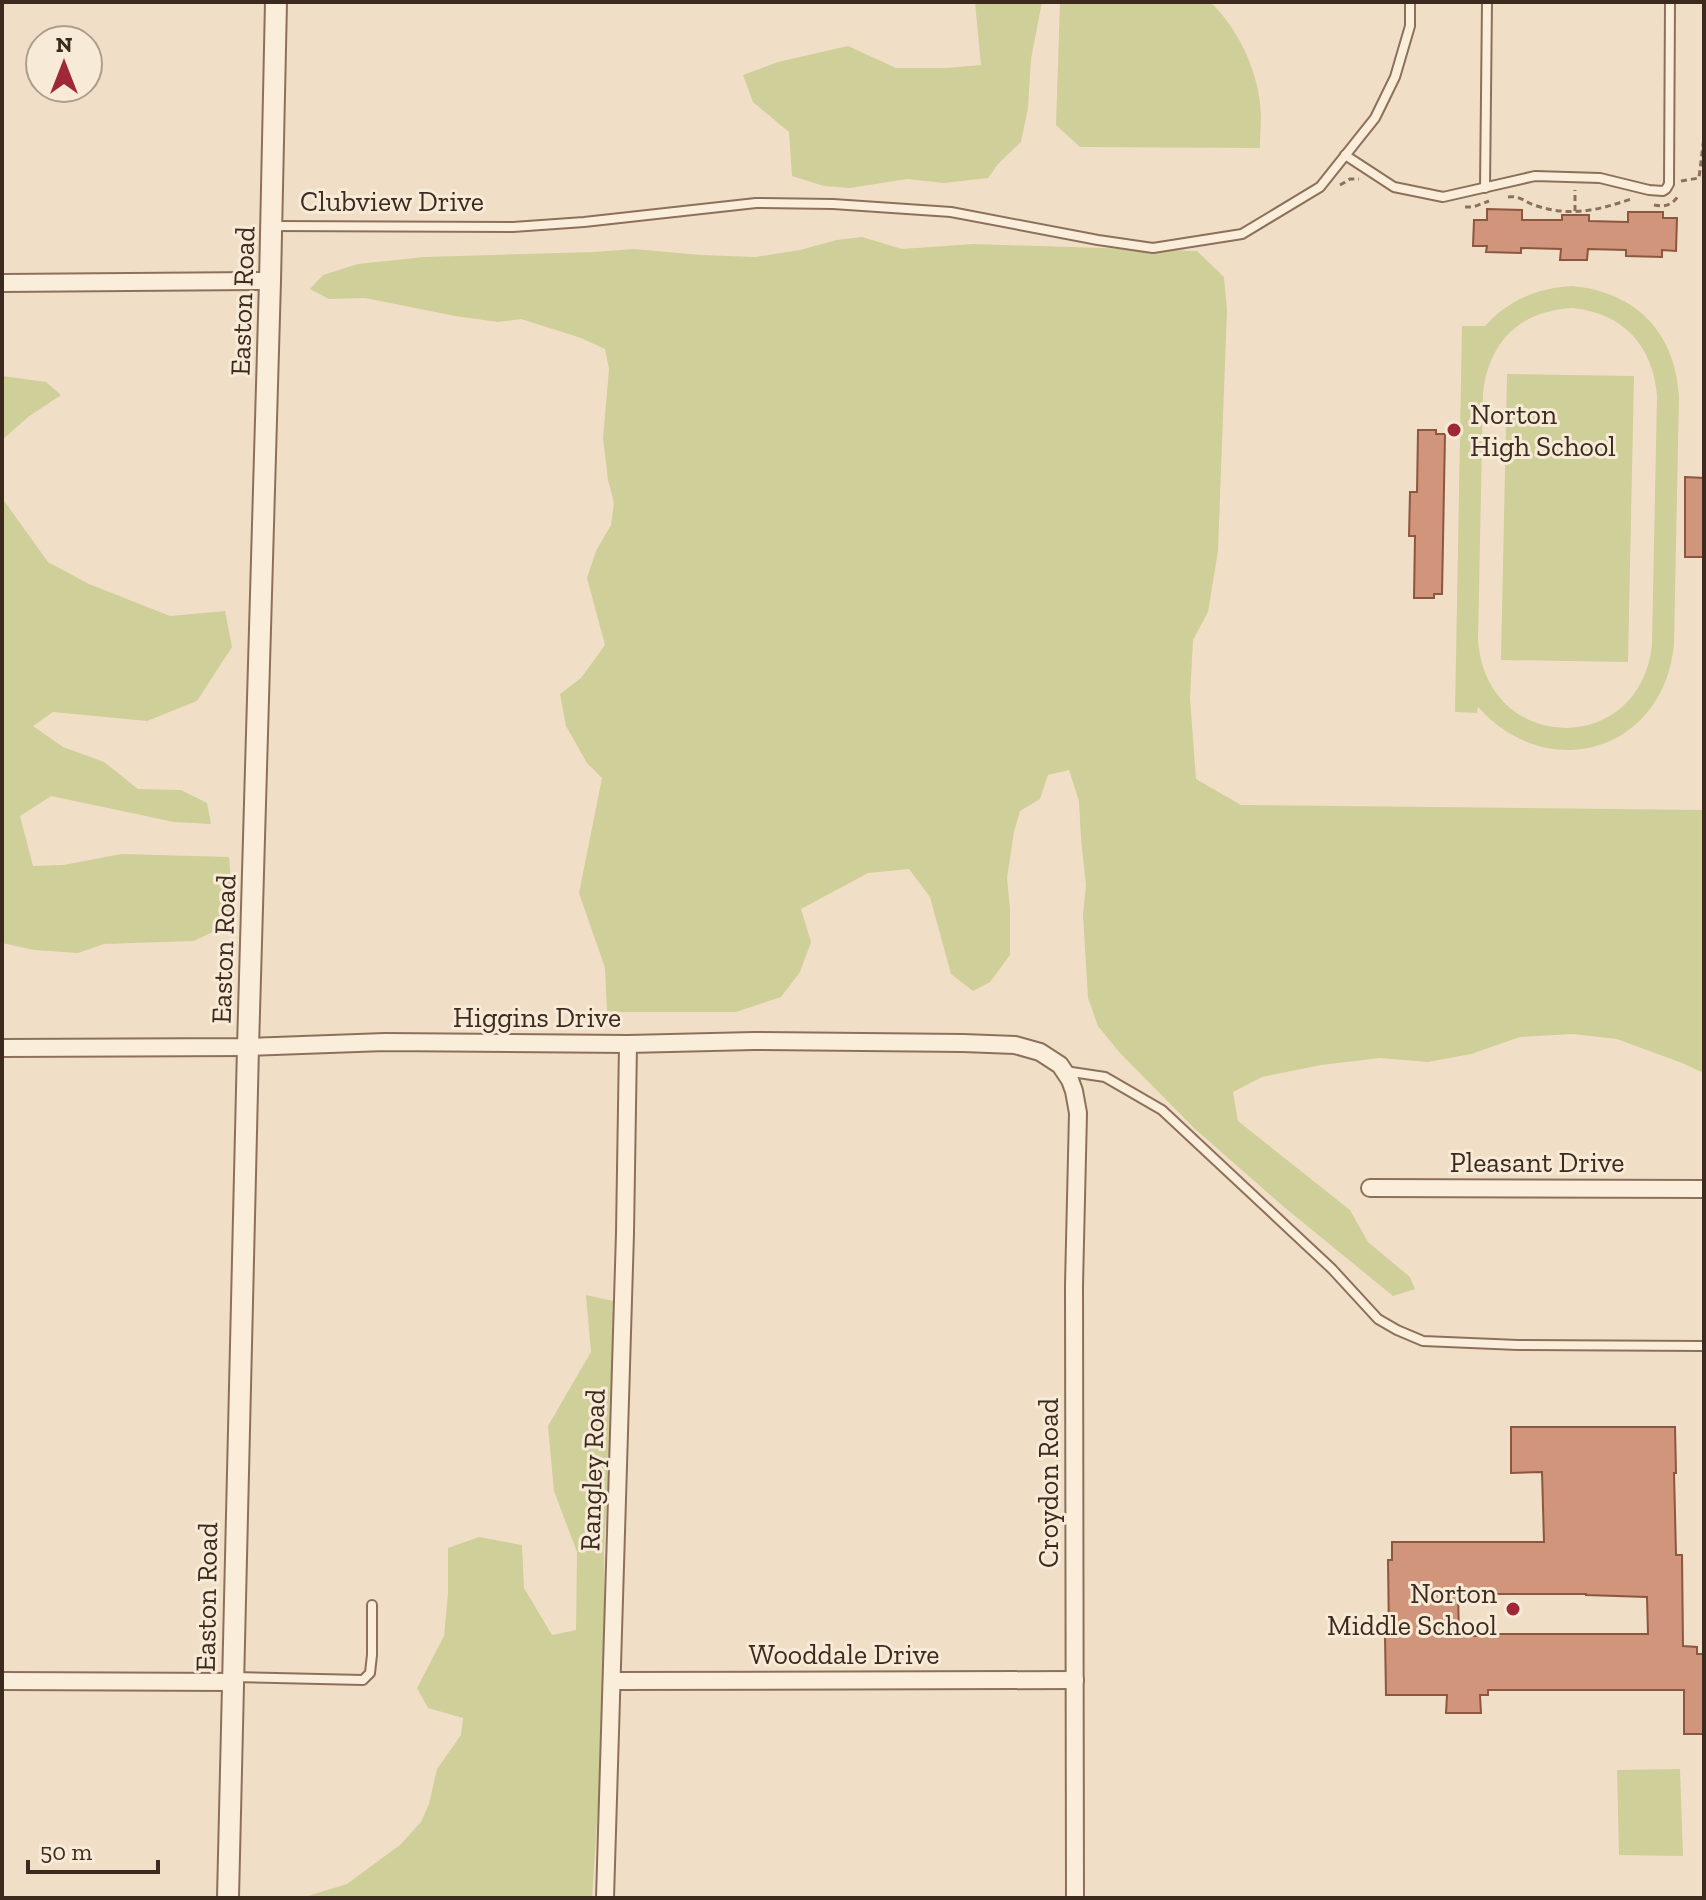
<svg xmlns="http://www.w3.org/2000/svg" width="1706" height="1900" viewBox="0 0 1706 1900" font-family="'Zilla Slab',serif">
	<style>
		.green { fill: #cfcf99; fill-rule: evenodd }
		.building { fill: #d0957b; stroke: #8d563f; stroke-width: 2; fill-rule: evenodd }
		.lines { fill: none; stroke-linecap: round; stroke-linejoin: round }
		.service-casing { stroke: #8d705b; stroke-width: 12 }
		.minor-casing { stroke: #8d705b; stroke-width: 20 }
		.tertiary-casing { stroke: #8d705b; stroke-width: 24 }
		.path { stroke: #8d705b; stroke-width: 3; stroke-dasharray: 6 4; stroke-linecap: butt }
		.service { stroke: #faedda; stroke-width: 8 }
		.minor { stroke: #faedda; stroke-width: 16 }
		.tertiary { stroke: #faedda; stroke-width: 20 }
		.poi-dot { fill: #9f2836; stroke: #f7ead6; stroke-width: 3 }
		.labels { text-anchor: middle; stroke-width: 6; stroke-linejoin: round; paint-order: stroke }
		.street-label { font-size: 28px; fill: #3d2a1f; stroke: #f7ead6 }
		.poi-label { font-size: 28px; fill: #3d2a1f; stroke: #f7ead6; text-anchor: start }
	</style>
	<rect width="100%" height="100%" fill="#f0dfc6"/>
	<g class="green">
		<polygon points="975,2 1042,2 1031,59 1028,108 1021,142 998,164 988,178 944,183 907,179 850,188 824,186 792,176 789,132 753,102 743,75 778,62 848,46 896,68 947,68 981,65"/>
		<path d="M 1060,2 L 1210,2 C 1237,27 1256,67 1260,103 C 1262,118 1260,134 1260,148 L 1080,147 L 1056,125 Z"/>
		<polygon points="862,237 902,249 973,244 1197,251 1224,277 1227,310 1218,551 1208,612 1193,640 1190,698 1196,779 1241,805 1704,810 1704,1073 1682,1063 1617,1039 1573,1034 1520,1037 1471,1054 1428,1062 1380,1058 1321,1065 1262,1077 1233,1092 1238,1121 1350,1210 1368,1242 1410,1277 1415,1289 1393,1296 1284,1207 1194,1128 1120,1053 1098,1026 1088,998 1083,915 1086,885 1081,839 1079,801 1069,770 1048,775 1040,799 1020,811 1014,832 1007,878 1010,909 1010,955 990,982 973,991 951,974 930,897 909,869 868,873 801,909 811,942 800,972 781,997 736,1012 607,1012 605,968 579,893 602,778 587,763 566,726 560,694 581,678 605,645 587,578 596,551 611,525 614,503 608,480 603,438 609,369 605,349 581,338 521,319 498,322 455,316 365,298 329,299 310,289 323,275 358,264 424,257 594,252 634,249 701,255 755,257 800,250 837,240"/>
		<path d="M 1572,286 C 1636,292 1675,332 1679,396 L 1674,644 C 1664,751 1549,786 1478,707 L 1477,713 L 1455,712 L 1462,326 L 1485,326 C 1509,300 1537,288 1572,286 ZM 1572,308 C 1623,313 1653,345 1657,396 L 1652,644 C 1641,758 1486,755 1478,640 L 1483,393 C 1489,341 1520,311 1572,308 Z"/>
		<polygon points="1507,374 1634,376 1628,662 1501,660"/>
		<polygon points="2,376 46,382 61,395 28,417 2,440"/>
		<polygon points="2,498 48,562 89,584 170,616 225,611 232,647 197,701 147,721 53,712 33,726 63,747 104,762 138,789 181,790 207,803 211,824 174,822 51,796 20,816 33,866 64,865 121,854 229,857 232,897 227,925 194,941 104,944 78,953 34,950 2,943"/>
		<polygon points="586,1295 618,1302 604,1552 605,1701 592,1898 301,1898 347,1884 400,1845 421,1822 429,1804 437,1769 461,1735 463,1718 428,1708 417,1688 444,1636 448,1593 448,1548 479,1537 522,1545 524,1588 552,1635 576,1630 577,1552 554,1491 548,1426 591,1352"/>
		<polygon points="1680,1769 1683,1856 1619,1855 1617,1770"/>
	</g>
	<g class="building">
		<polygon points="1487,209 1522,210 1522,220 1562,220 1562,215 1589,215 1589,221 1628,222 1628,212 1663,212 1663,218 1677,218 1676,251 1662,250 1662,257 1626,256 1626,250 1588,249 1587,260 1560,260 1561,249 1521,248 1521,253 1486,252 1487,246 1473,246 1474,220 1487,220"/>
		<polygon points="1418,430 1436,430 1436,434 1445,434 1442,594 1434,594 1434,598 1414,598 1415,536 1409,536 1410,492 1417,492"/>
		<polygon points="1685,477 1704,478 1704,557 1685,557"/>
		<path d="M 1511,1427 L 1675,1427 L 1676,1473 L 1674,1473 L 1676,1555 L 1682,1555 L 1683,1646 L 1697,1647 L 1697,1654 L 1704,1654 L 1704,1734 L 1684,1734 L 1684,1690 L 1488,1690 L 1488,1695 L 1480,1695 L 1481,1713 L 1446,1713 L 1447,1695 L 1386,1695 L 1385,1636 L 1389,1636 L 1388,1560 L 1392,1560 L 1392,1542 L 1544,1542 L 1542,1472 L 1511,1473 ZM 1458,1594 L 1586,1594 L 1586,1595 L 1647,1597 L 1648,1634 L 1486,1634 L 1486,1636 L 1459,1636 Z"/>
	</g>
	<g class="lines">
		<g class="service-casing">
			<g id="service">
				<polyline points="1345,155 1394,187 1443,197 1535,176 1600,178 1649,190 1663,191 1666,189 1669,184 1670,2"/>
				<polyline points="1485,188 1487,2"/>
				<polyline points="273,226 513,227 584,222 756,203 833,204 951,212 1098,240 1153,248 1242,234 1320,187 1375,118 1395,77 1410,26 1410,2"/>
				<polyline points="1065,1071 1105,1077 1162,1110 1332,1269 1378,1319 1397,1330 1423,1341 1518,1345 1704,1346"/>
				<polyline points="233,1677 363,1680 370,1673 372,1655 372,1605"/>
			</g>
		</g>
		<g class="minor-casing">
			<g id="minor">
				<polyline points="2,283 270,281"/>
				<polyline points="2,1048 248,1047 385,1042 628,1044 754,1041 963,1043 1015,1045 1040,1052 1060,1065 1070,1080 1074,1091 1078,1113 1074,1285 1075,1898"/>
				<polyline points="1370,1188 1704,1189"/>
				<polyline points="2,1681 232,1682"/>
				<polyline points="613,1681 1075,1680"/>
				<polyline points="605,1898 625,1233 628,1044"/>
			</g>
		</g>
		<g class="tertiary-casing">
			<polyline id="tertiary" points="228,1898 248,1047 270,281 276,2"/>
		</g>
		<g class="path">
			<polyline points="1681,181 1699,178 1704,137"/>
			<polyline points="1340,185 1350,179 1359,179"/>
			<path d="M 1508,197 C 1521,195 1525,203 1537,206 C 1571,217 1599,210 1631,199"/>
			<path d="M 1654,205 C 1663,207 1672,206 1678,196"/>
			<polyline points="1465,207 1473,207 1489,201"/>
			<polyline points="1575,211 1575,190"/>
		</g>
		<use href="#service" class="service"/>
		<use href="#minor" class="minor"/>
		<use href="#tertiary" class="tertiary"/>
	</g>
	<g class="poi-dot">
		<circle cx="1454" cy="430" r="8"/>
		<circle cx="1513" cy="1609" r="8"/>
	</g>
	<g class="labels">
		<g class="street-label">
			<text x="392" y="211">Clubview Drive</text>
			<text transform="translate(242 301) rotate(-88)" y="10">Easton Road</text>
			<text transform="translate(223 949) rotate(-88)" y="10">Easton Road</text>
			<text x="537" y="1027">Higgins Drive</text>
			<text x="1537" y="1172">Pleasant Drive</text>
			<text transform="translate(592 1470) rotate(-88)" y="10">Rangley Road</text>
			<text transform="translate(1048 1483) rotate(-90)" y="10">Croydon Road</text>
			<text transform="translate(206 1597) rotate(-89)" y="10">Easton Road</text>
			<text x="844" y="1664">Wooddale Drive</text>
		</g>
		<g class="poi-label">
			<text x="1470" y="424">Norton<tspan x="1470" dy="32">High School</tspan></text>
			<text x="1497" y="1603" text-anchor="end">Norton<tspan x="1497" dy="32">Middle School</tspan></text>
		</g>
	</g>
	<rect width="1706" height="1900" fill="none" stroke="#3d2a1f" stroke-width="8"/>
	<g transform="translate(64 64)"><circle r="38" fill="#f7ead6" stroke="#ad9d8d" stroke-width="2"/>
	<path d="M0-6L14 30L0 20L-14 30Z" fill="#9f2836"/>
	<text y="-12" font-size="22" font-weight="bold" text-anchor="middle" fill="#3d2a1f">N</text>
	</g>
	<path d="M28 1860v12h130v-12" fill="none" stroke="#3d2a1f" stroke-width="4"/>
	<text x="40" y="1860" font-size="24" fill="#3d2a1f" stroke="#f7ead6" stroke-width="6" paint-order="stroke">50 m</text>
</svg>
